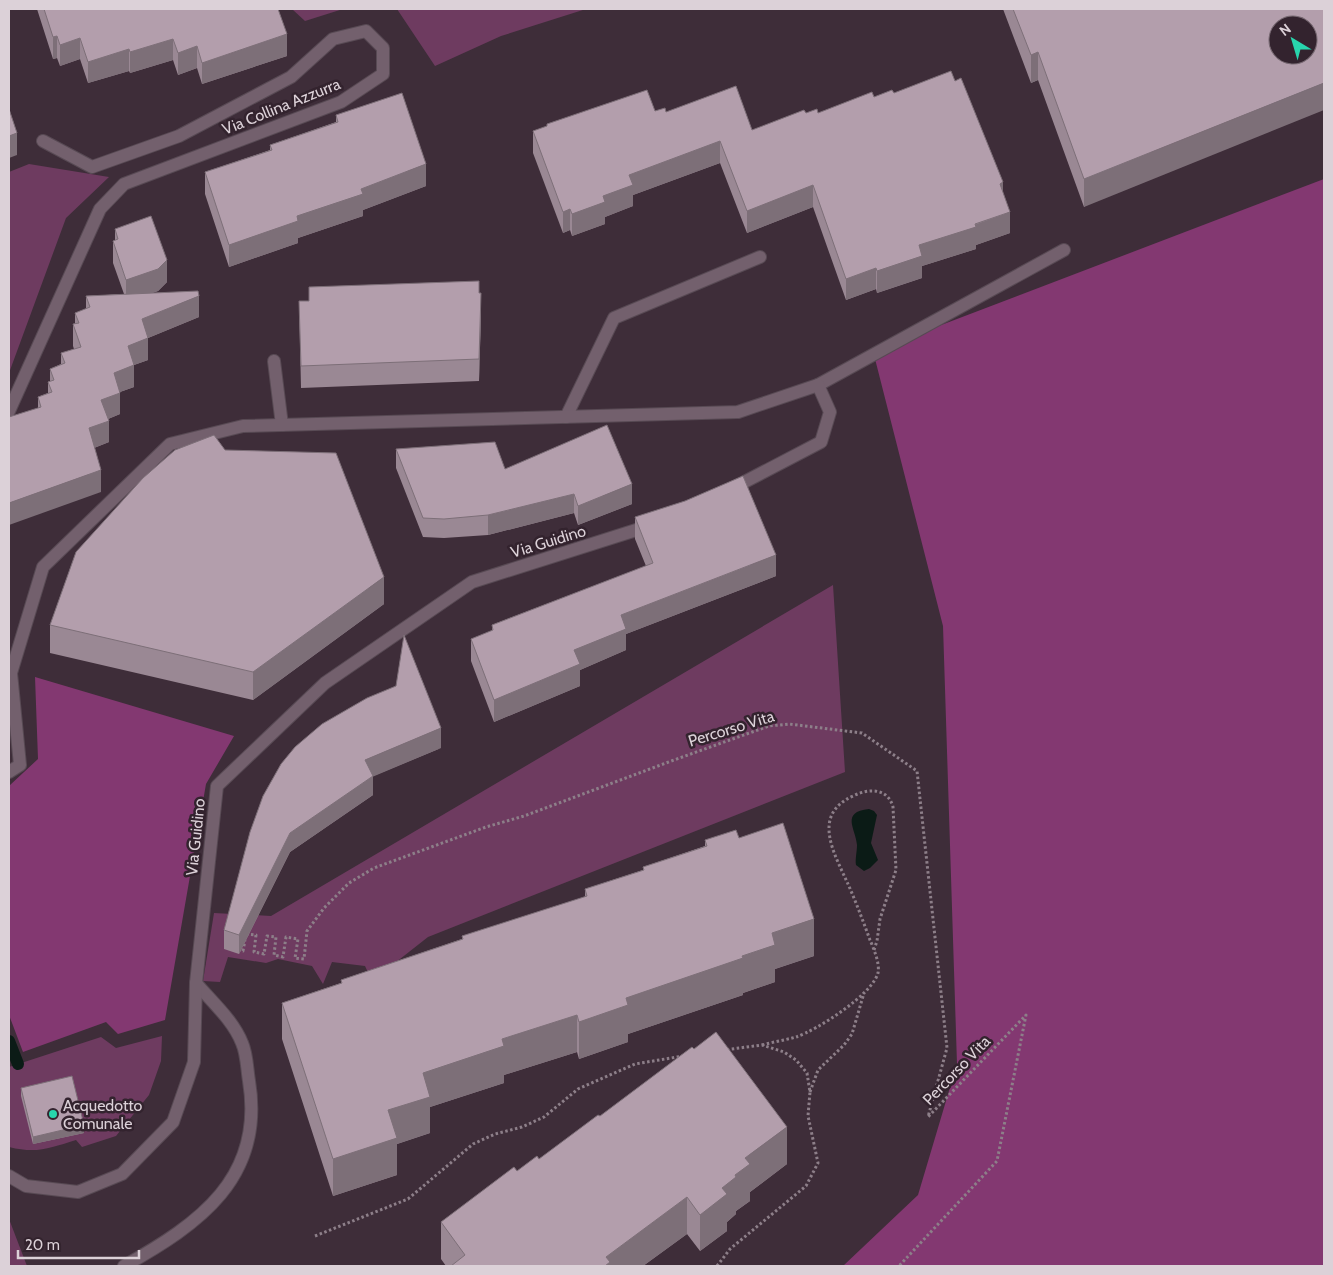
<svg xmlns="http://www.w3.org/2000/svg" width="1333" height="1275" viewBox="0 0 1333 1275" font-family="Cabin,sans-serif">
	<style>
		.green { fill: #6e3b60 }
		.forest { fill: #833871 }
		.water { fill: #0b1b16 }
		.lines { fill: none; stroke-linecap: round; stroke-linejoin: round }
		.stream { stroke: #0b1b16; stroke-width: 12 }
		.service-casing { stroke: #584a54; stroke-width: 14 }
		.minor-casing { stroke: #584a54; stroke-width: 14 }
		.path { stroke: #8d7f89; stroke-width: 3; stroke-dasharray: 2.5 2.5; stroke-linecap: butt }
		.service { stroke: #73606d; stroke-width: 12 }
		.minor { stroke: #73606d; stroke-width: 12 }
		.wall { fill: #9a8894 }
		.shaded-wall { fill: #7d6f78 }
		.building { fill: #b39eac; stroke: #7d6f78; fill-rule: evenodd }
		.poi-dot { fill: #28d5ad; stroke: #33232e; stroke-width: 2 }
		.labels { text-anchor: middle; stroke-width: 5; stroke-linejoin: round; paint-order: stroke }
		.street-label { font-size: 16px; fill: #dcd1d8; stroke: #33232e }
		.poi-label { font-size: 16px; fill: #dcd1d8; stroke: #33232e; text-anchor: start }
	</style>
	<rect width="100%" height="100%" fill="#3e2d39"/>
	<g class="green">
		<polygon points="292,9 343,9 305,21"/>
		<polygon points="397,9 586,9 501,36 435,66"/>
		<polygon points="29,164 109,177 66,218 9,373 9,172"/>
		<polygon points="833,585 845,772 428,937 372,981 365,966 332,962 323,984 312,966 278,959 266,963 228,957 220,982 203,981 214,913 271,916"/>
		<path d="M 162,1036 L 161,1061 L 149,1095 L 116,1136 L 82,1147 L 76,1140 C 50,1148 37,1154 9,1147 L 9,1067 L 101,1037 L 116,1048 Z"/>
		<polygon points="9,1219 27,1266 9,1266"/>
	</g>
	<g class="forest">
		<polygon points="1324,179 1324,1266 843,1266 918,1195 957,1064 943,626 873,351"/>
		<polygon points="35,677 234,736 206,784 165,1020 118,1034 106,1022 23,1052 9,1015 9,786 38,759"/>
	</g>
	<path class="water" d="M 869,809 L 874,811 L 877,815 L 871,843 L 878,860 L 870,868 L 864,871 L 856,865 C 855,859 857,852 857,845 C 856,829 840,812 869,809 Z"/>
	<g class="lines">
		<polyline class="stream" points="9,1041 18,1064"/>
		<g class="service-casing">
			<g id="service">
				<polyline points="9,411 100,209 124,184 341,102 383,74 383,48 366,31 333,39 291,77 179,136 92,167 43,141"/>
				<polyline points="566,417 614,318 760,257"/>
				<path d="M 124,1266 C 199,1224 265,1178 249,1081 C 247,1069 247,1054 242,1043 C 233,1020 212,1002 196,983"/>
			</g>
		</g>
		<g class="minor-casing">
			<g id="minor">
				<polyline points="274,361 282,425"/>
				<polyline points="818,385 1064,250"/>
				<polyline points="9,772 20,765 11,673 43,567 170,444 243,426 738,412 818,385 830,412 821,442 731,489"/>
				<polyline points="9,1176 26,1186 78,1192 122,1174 173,1122 194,1062 196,983 217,786 325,683 472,582 652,525"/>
			</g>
		</g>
		<g class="path">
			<polyline points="246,934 256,935 254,952 264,954 267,936 276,937 274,955 283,957 286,937 298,939 295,958 304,959 307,931 324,908 349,883 374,868 486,827 524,816 674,760 769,726 789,724 862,733 917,771 947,1048 928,1117 1026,1015 997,1161 899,1266"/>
			<polyline points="238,950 243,951 245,940"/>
			<path d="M 762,1045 C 773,1042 785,1040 796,1037 C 817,1030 872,995 878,973 C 880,964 874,949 870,940 C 863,921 856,902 848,884 C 834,853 811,815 853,796 C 869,788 888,788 893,807 L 896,870 L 880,919 L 877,941 L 874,950"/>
			<polyline points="810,1092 818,1070 844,1045 852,1034 864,993"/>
			<polyline points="315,1236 408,1199 473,1144 495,1134 522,1127 544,1117 578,1089 635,1064 683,1056"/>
			<polyline points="717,1266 730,1249 806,1186 818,1163 808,1116 810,1092 807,1073 796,1060 784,1052 762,1045 724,1050"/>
		</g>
		<use href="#service" class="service"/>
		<use href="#minor" class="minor"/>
	</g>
	<g class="wall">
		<polygon points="37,9 278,9 287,56 202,84 197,68 178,75 173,60 130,73 129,71 88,83 80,59 60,66 57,58 53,59"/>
		<polygon points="1003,9 1324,9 1084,207 1038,80 1031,83"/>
		<polygon points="955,81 1003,194 1010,233 976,245 976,249 922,266 922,278 877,293 876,289 846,300 813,207 747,233 720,163 633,195 633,206 605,217 605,224 572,236 570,230 563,233 533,153 533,131 547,127 547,124 655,111 666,112 752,130 806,113 818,113 874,97"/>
		<polygon points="336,115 426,186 363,210 363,216 298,238 298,243 229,267 205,194 205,172 270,150 270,145 336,122"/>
		<polygon points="115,229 167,282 158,291 152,293 199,317 148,338 148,360 134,365 134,387 120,392 120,414 108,419 109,442 94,448 101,492 38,408 38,397 48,393 48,382 50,381 50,369 61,364 61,353 74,349 73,346 73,324 75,324 75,313 86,309 86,296 124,294 113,263 113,241 115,241"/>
		<polygon points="309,287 479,293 481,315 479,381 301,388 299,301 309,301"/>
		<polygon points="396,449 505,469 632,504 578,525 574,513 488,535 444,538 423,537 396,468"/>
		<polygon points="225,450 384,604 253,700 50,653 50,625"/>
		<polygon points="635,517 776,576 626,634 626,650 580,670 580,686 494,722 471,661 471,639 492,631 492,625 646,566 635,539"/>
		<polygon points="441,748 373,776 373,795 290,852 239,954 224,949 224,930 263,796"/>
		<polygon points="739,838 814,956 775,969 775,982 743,993 743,995 628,1034 628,1042 579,1059 577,1052 504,1075 504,1083 430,1107 430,1133 397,1144 397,1175 333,1196 282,1039 282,1003 341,983 341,980 462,939 462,936 585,897 585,889 643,870 643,867 705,846 705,840"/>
		<polygon points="21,1088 84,1133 33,1144 21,1096"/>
		<polygon points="600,1116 787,1164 750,1192 750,1201 736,1211 736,1214 727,1222 727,1231 700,1251 687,1234 643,1266 446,1266 441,1259 441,1222 517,1171 539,1159"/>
	</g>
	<g class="shaded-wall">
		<polygon points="287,34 287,56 202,84 202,63"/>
		<polygon points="57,36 57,58 53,59 53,37"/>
		<polygon points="80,38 80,59 60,66 60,45"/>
		<polygon points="173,39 173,60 130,73 130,52"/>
		<polygon points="197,46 197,68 178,75 178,53"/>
		<polygon points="129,49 129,71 88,83 88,62"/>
		<polygon points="1038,52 1038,80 1031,83 1031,55"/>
		<polygon points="1324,83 1324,110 1084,207 1084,179"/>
		<polygon points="17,133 17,155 9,158 9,136"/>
		<polygon points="720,141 720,163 633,195 633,206 605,217 605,224 572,236 572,214 603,196 629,175"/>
		<polygon points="426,164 426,186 363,210 363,216 298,238 298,243 229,267 229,245 361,189"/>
		<polygon points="1003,182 1003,203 1000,184"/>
		<polygon points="813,185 813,207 747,233 747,211"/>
		<polygon points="570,209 570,230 563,233 563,212"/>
		<polygon points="1010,212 1010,233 976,245 976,249 922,266 922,278 877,293 877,271 919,245"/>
		<polygon points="167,260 167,282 158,291 126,302 126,280"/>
		<polygon points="876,268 876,289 846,300 846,279"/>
		<polygon points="481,293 481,315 479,381 479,359"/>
		<polygon points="199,296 199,317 148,338 148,360 134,365 134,387 114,394 114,373 142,319"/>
		<polygon points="120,393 120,414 101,422 101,400"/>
		<polygon points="109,421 109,442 89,450 89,428"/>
		<polygon points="101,470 101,492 9,525 9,503"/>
		<polygon points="632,484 632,504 578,525 578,506"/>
		<polygon points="574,494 574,513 488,535 488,515"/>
		<polygon points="776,555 776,576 626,634 626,650 580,670 580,686 494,722 494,700 574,650 621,615"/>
		<polygon points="384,577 384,604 253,700 253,672"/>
		<polygon points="441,728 441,748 365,780 365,760"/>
		<polygon points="373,776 373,795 290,852 239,954 239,935 290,833"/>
		<polygon points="814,919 814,956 775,969 775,982 743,993 743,995 628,1034 628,1042 579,1059 579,1022 626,998 742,956 772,933"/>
		<polygon points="577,1015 577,1052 504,1075 504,1083 430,1107 430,1133 397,1144 397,1175 333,1196 333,1159 388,1110 423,1073 502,1039"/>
		<polygon points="84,1125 84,1133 33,1144 33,1137"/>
		<polygon points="787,1127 787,1164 750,1192 750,1201 736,1211 736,1214 727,1222 727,1231 700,1251 700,1215 722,1188 735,1175 745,1158"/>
		<polygon points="687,1197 687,1234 643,1266 605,1266 606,1257"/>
	</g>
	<g class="building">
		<polygon points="44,9 278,9 287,34 202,63 197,46 178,53 173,39 130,52 129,49 88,62 80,38 60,45 57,36 53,37"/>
		<path d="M 1013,9 L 1324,9 L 1324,83 L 1084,179 L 1038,52 L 1031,55 ZM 1278,25 L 1308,25 L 1308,55 L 1278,55 Z"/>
		<polygon points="951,71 955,81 961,78 1003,182 1000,184 1010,212 975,224 976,227 919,245 922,256 877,271 876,268 846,279 813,185 747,211 720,141 629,175 633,185 603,196 605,202 572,214 570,209 563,212 533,131 547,126 547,124 647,90 655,111 665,108 666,112 736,86 752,130 804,110 806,113 817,109 818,113 872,92 874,97 892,90 894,93"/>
		<polygon points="402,93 426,164 361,189 363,194 297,216 298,221 229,245 205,172 272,150 270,145 338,122 336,115"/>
		<polygon points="9,109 17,133 9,136"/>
		<polygon points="151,216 167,260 158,269 126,280 113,241 118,239 115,229"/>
		<polygon points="479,281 479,293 481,293 479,359 301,366 299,301 309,301 309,287"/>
		<polygon points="198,291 199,296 142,319 148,338 128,346 134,365 114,373 120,393 101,400 109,421 89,428 101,470 9,503 9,417 41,407 38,397 52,392 48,382 54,380 50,369 65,363 61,353 81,347 73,324 79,323 75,313 90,307 86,296"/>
		<polygon points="607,425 632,484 578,506 574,494 488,515 444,519 423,518 396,449 495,442 505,469"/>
		<polygon points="214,435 225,450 336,453 384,577 253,672 50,625 76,552 143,478 175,450"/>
		<polygon points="743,476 776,555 621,615 626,629 574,650 580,664 494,700 471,639 493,630 492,625 653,563 635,517 685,501"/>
		<polygon points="404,635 441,728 365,760 373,776 290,833 239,935 224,930 250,832 263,796 281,764 295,747 322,724 367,698 396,686"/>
		<polygon points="783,823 814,919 772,933 775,945 742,956 743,958 626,998 628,1005 579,1022 577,1015 502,1039 504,1046 423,1073 430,1097 388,1110 397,1138 333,1159 282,1003 342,983 341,980 463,939 462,936 587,896 585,889 644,870 643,867 707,846 705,840 736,830 739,838"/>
		<polygon points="716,1032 787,1127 745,1158 750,1164 735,1175 736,1177 722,1188 727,1194 700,1215 687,1197 606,1257 610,1262 605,1266 451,1266 465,1255 441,1222 514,1167 517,1171 537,1156 539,1159 598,1115 600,1116 692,1047 694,1049"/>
		<polygon points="72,1076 84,1125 33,1137 21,1088"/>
	</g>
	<circle class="poi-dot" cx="53" cy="1114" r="5"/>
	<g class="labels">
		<g class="street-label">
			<text transform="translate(281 106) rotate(-22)" y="6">Via Collina Azzurra</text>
			<text transform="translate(548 541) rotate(-17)" y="6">Via Guidino</text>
			<text transform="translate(731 728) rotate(-17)" y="6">Percorso Vita</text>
			<text transform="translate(195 837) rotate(-84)" y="6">Via Guidino</text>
			<text transform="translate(956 1070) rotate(-46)" y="6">Percorso Vita</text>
		</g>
		<g class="poi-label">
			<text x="63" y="1111">Acquedotto<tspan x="63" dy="18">Comunale</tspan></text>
		</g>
	</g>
	<rect width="1333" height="1275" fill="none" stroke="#dcd1d8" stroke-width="20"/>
	<g transform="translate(1293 40) rotate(322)"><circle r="24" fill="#33232e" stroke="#776972"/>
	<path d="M0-4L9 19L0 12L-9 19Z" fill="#28d5ad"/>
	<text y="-8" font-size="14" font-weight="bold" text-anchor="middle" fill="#dcd1d8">N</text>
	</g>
	<path d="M18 1250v8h121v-8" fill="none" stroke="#dcd1d8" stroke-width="2.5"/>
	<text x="25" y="1250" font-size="15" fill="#dcd1d8" stroke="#33232e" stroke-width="4" paint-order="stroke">20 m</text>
</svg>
